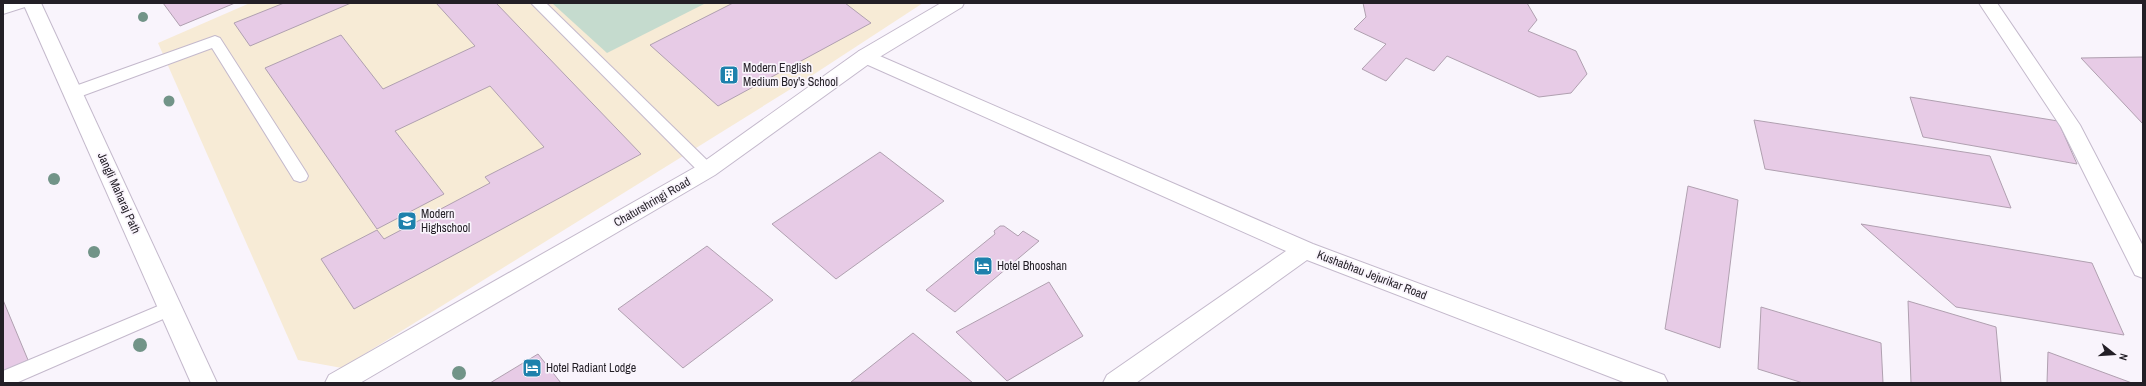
<svg xmlns="http://www.w3.org/2000/svg" width="2146" height="386" viewBox="0 0 2146 386" font-family="'Archivo Narrow',sans-serif">
	<style>
		.education { fill: #f7ebd6 }
		.green { fill: #c5dbce }
		.building { fill: #e7cbe6; stroke: #b0a0b0 }
		.lines { fill: none; stroke-linecap: round; stroke-linejoin: round }
		.lane-casing { stroke: #c4b9cc; stroke-width: 2 }
		.street-casing { stroke: #c4b9cc; stroke-width: 2 }
		.secondary-casing { stroke: #c4b9cc; stroke-width: 2 }
		.primary-casing { stroke: #c4b9cc; stroke-width: 2 }
		.lane { fill: #fff; fill-rule: evenodd }
		.street { fill: #fff; fill-rule: evenodd }
		.secondary { fill: #fff; fill-rule: evenodd }
		.primary { fill: #fff; fill-rule: evenodd }
		.tree { fill: #729488 }
		.labels { text-anchor: middle; stroke-width: 3.5; stroke-linejoin: round; paint-order: stroke }
		.poi-label { font-size: 12px; fill: #231f26; stroke: #f9f4fc; text-anchor: start }
		.street-label { font-size: 12px; fill: #231f26; stroke: #f9f4fc }
	</style>
	<rect width="100%" height="100%" fill="#f9f4fc"/>
	<polygon class="education" points="250,3 923,3 802,82 342,368 298,360 158,43"/>
	<polygon class="green" points="552,3 706,3 607,53"/>
	<g class="building">
		<polygon points="163,3 235,3 180,26"/>
		<polygon points="284,3 351,3 250,46 234,23"/>
		<polygon points="436,3 496,3 641,154 354,309 321,259 377,230 384,239 490,183 485,177 544,147 490,86 395,131 444,194 377,229 265,68 341,35 383,89 475,46"/>
		<polygon points="733,3 845,3 871,23 718,106 650,45"/>
		<polygon points="1363,3 1527,3 1537,20 1528,31 1576,51 1587,74 1571,93 1539,97 1447,56 1434,71 1406,58 1386,81 1362,69 1386,44 1354,29 1366,17"/>
		<polygon points="2143,57 2143,124 2081,58"/>
		<polygon points="1910,97 2058,121 2077,164 1923,137"/>
		<polygon points="1754,120 1990,156 2011,208 1765,169"/>
		<polygon points="880,152 944,201 836,279 772,224"/>
		<polygon points="1688,186 1738,200 1720,348 1665,329"/>
		<polygon points="1861,224 2092,263 2124,335 1956,307"/>
		<polygon points="1000,226 1004,226 1018,236 1023,231 1039,241 955,312 926,290 995,234 994,231"/>
		<polygon points="707,246 773,300 683,368 618,309"/>
		<polygon points="1049,282 1083,336 1007,381 956,332"/>
		<polygon points="3,300 28,360 3,373"/>
		<polygon points="1908,301 1996,327 2001,383 1911,383"/>
		<polygon points="1761,307 1881,343 1883,383 1803,383 1758,369"/>
		<polygon points="913,333 973,383 851,382"/>
		<polygon points="2048,352 2132,383 2047,383"/>
		<polygon points="538,354 561,383 490,383"/>
	</g>
	<g class="lines">
		<g class="lane-casing">
			<g id="lane">
				<polygon points="531,3 546,3 713,166 715,170 713,174 707,176 701,174"/>
				<polygon points="215,36 220,38 306,172 308,176 306,180 300,182 294,180 212,48 79,97 73,98 67,97 65,93 67,89"/>
				<polygon points="170,301 177,303 179,308 177,313 16,383 3,383 3,371"/>
			</g>
		</g>
		<g class="street-casing">
			<g id="street">
				<polygon points="3,3 27,3 25,7 3,14"/>
				<polygon points="1979,3 1997,3 2080,125 2143,246 2143,278 2135,275 2061,127"/>
				<polygon points="866,50 1313,244 1664,375 1668,383 1626,383 1307,260 1136,383 1103,383 1107,375 1286,251 859,61 856,56 859,51"/>
			</g>
		</g>
		<g class="secondary-casing">
			<polygon id="secondary" points="941,3 964,3 962,7 873,61 715,175 360,383 325,383 329,375 699,165 859,51"/>
		</g>
		<g class="primary-casing">
			<polygon id="primary" points="23,3 41,3 217,383 191,383"/>
		</g>
		<use href="#lane" class="lane"/>
		<use href="#street" class="street"/>
		<use href="#secondary" class="secondary"/>
		<use href="#primary" class="primary"/>
	</g>
	<g class="tree">
		<circle cx="143" cy="17" r="5"/>
		<circle cx="169" cy="101" r="5.5"/>
		<circle cx="54" cy="179" r="6"/>
		<circle cx="94" cy="252" r="6"/>
		<circle cx="140" cy="345" r="7"/>
		<circle cx="459" cy="373" r="7"/>
	</g>
	<defs>
		<g id="building-square" transform="scale(1)"><rect x="-9" y="-9" width="18" height="18" rx="4" fill="#1e81ac" stroke="#f9f4fc"/><path d="M-4-6H4V6H1V3H-1V6H-4ZM-2.5-4.3h1.7v1.8h-1.7ZM.8-4.3h1.7v1.8H.8ZM-2.5-1h1.7V.8h-1.7ZM.8-1h1.7V.8H.8Z" fill="#fff"/></g>
		<g id="school-square" transform="scale(1)"><rect x="-9" y="-9" width="18" height="18" rx="4" fill="#1e81ac" stroke="#f9f4fc"/><path d="M0-5L7-2L0 1L-7-2ZM-4 1L0 2.5L4 1V4Q0 6-4 4Z" fill="#fff"/></g>
		<g id="hotel-square" transform="scale(1)"><rect x="-9" y="-9" width="18" height="18" rx="4" fill="#1e81ac" stroke="#f9f4fc"/><path d="M-6-4.5h1.5V1H6V5H4.5V3h-9V5H-6ZM-4 0a1.8 1.8 0 1 1 3.6 0ZM.5 0V-2.5h3Q6-2.5 6 0Z" fill="#fff"/></g>
	</defs>
	<g fill-rule="evenodd">
		<use href="#building-square" x="729" y="75"/>
		<use href="#school-square" x="407" y="221"/>
		<use href="#hotel-square" x="983" y="266"/>
		<use href="#hotel-square" x="532" y="368"/>
	</g>
	<g class="labels">
		<g class="poi-label">
			<text x="743" y="72">Modern English<tspan x="743" dy="14">Medium Boy's School</tspan></text>
			<text x="421" y="218">Modern<tspan x="421" dy="14">Highschool</tspan></text>
			<text x="997" y="270">Hotel Bhooshan</text>
			<text x="546" y="372">Hotel Radiant Lodge</text>
		</g>
		<g class="street-label">
			<text transform="translate(119 193) rotate(66)" y="4">Jangli Maharaj Path</text>
			<text transform="translate(652 202) rotate(-30)" y="4">Chaturshringi Road</text>
			<text transform="translate(1372 275) rotate(21)" y="4">Kushabhau Jejurikar Road</text>
		</g>
	</g>
	<rect width="2146" height="386" fill="none" stroke="#231f26" stroke-width="8"/>
	<g transform="translate(2114 354) rotate(107)" stroke="#f9f4fc" stroke-width="3" paint-order="stroke">
	<path d="M0-3L7 15L0 10L-7 15Z" fill="#231f26"/>
	<text y="-6" font-size="11" font-weight="bold" text-anchor="middle" fill="#231f26">N</text>
	</g>
</svg>
